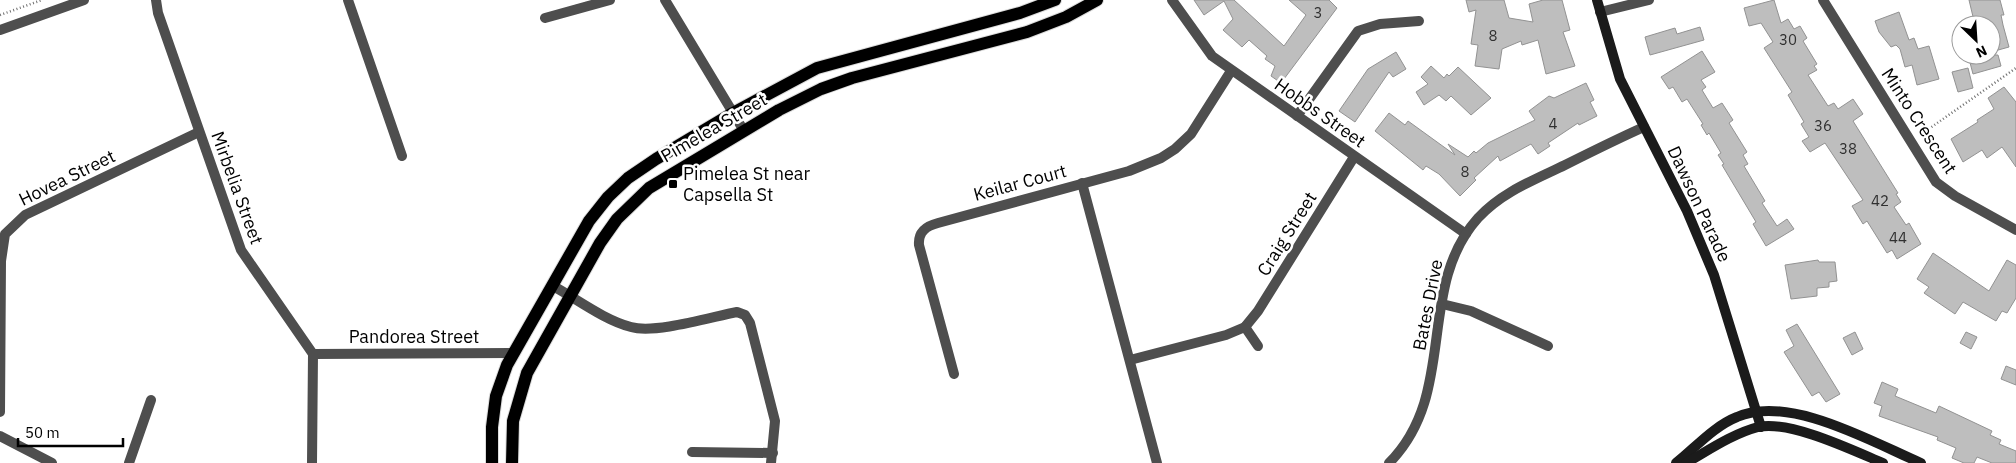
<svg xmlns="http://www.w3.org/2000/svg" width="2016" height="463" viewBox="0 0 2016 463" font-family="'IBM Plex Sans',sans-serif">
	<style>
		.building { fill: #bebebe; stroke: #929292 }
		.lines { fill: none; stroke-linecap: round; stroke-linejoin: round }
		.primary-casing { stroke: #dbdbdb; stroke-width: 14 }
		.path { stroke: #707070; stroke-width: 2.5; stroke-dasharray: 1 2.5; stroke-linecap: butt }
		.street { stroke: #4e4e4e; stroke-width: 10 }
		.secondary { stroke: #1b1b1b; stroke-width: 10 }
		.primary { stroke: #000; stroke-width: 12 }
		.poi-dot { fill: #000; stroke: #fff; stroke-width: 2 }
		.labels { text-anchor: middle; stroke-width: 5; stroke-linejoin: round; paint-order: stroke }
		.number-label { font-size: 15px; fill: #303030 }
		.street-label { font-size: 18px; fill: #000; stroke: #fff }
		.poi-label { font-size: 18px; fill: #000; stroke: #fff; text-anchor: start }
	</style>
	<rect width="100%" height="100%" fill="#fff"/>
	<g class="building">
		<polygon points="1194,0 1234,0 1284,46 1306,15 1289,0 1329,0 1337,8 1281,83 1271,76 1275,66 1265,59 1267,56 1249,40 1242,47 1223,30 1233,19 1224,1 1204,15"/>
		<polygon points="1466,0 1504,0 1509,18 1533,22 1529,4 1543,0 1562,0 1570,30 1563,32 1575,66 1546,74 1538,40 1522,45 1521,41 1502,49 1499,69 1475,66 1478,45 1471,44 1476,10 1469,12"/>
		<polygon points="1774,0 1781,23 1788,19 1794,29 1800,26 1807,38 1803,41 1817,64 1814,66 1817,70 1808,75 1828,106 1834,103 1838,109 1853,99 1863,114 1853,121 1898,193 1896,194 1901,202 1894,207 1906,225 1909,223 1921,244 1897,259 1892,250 1887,253 1867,221 1863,224 1852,206 1863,200 1825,143 1810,152 1802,141 1809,137 1801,124 1804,122 1788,95 1792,92 1764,48 1773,42 1761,23 1749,26 1744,8"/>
		<polygon points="1969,0 2000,0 2004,15 2001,15 2003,25 2009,47 1991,52 1991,25 1975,25"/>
		<polygon points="1899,12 1909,40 1914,38 1918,49 1929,46 1939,79 1917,85 1912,65 1905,67 1900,49 1896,45 1891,47 1879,32 1875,21"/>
		<polygon points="1700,27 1704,40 1650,55 1645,37 1675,28 1677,34"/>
		<polygon points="1702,51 1715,72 1701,80 1706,87 1702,90 1713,108 1722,103 1733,120 1729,123 1747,152 1743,155 1748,164 1744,166 1765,201 1762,203 1777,226 1787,219 1794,229 1766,246 1753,224 1756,222 1722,165 1724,164 1718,155 1721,153 1709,133 1707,135 1701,125 1703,124 1687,99 1682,102 1673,87 1669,89 1661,77"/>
		<polygon points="1396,52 1406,69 1393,77 1389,72 1355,122 1339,111 1368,69"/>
		<polygon points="1968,55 1998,55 2001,66 1973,74"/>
		<polygon points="1431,66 1444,78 1447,74 1449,76 1458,67 1491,98 1471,115 1451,96 1446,101 1439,95 1424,105 1416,92 1428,84 1421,77"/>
		<polygon points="1968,68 1973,88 1958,92 1952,72"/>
		<polygon points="1586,83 1594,100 1590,102 1597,116 1579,125 1578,123 1548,143 1550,146 1538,154 1531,144 1500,161 1498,156 1474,178 1476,180 1460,196 1439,174 1426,166 1423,170 1375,131 1389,113 1405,125 1408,121 1455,155 1448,144 1468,157 1474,151 1476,153 1488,143 1535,120 1529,111 1549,96 1554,98"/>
		<polygon points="2004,87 2016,102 2016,167 2002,147 1987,158 1982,150 1963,162 1951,139 1978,122 1977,120 1994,109 1988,98"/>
		<polygon points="1933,253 1989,291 2007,260 2016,265 2016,298 2007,313 2002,311 1996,321 1963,302 1955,314 1924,293 1929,287 1917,279"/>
		<polygon points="1818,260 1819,262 1835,262 1837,281 1829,282 1829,287 1817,288 1817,296 1791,299 1785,265"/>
		<polygon points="1797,324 1840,394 1826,402 1819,392 1812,396 1784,352 1794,346 1786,330"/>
		<polygon points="1855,332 1863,349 1852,355 1843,338"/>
		<polygon points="1966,332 1977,337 1971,349 1960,343"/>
		<polygon points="2006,366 2016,370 2016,385 2001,379"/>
		<polygon points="1882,382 1898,389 1895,396 1936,413 1939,406 1992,431 1990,435 2001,440 1999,444 2016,451 2016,463 1992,463 1977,457 1974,463 1964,463 1952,458 1956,448 1937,440 1938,437 1879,416 1882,406 1874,403"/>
	</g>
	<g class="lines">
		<g class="primary-casing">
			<g id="primary">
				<polyline points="492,463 492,427 496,396 507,365 589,221 608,197 628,178 656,159 733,113 817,68 1020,13 1055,0"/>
				<polyline points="512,463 513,421 527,373 600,243 617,219 649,188 779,110 821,89 852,78 1027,32 1066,17 1097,0"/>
			</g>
		</g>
		<g class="path">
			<polyline points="0,15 42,0"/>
			<polyline points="1920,135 2016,68"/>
		</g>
		<g class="street">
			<polyline points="156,0 158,13 241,250 313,354 312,463"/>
			<polyline points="348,0 402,156"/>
			<polyline points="665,0 744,131"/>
			<polyline points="1172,0 1212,56 1466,234"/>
			<polyline points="1823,0 1936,182 1955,196 2016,230"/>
			<polyline points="1600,12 1649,0"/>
			<polyline points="545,18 610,0"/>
			<polyline points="0,30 84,0"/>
			<polyline points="1297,116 1358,31 1380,24 1419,21"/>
			<polyline points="1082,183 1157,463"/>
			<path d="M 553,286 C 577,299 604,320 631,327 C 655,334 711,317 737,312 L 745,315 L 750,323 L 775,421 L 771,463"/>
			<polyline points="1442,304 1471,311 1548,346"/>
			<polyline points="1245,327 1258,346"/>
			<polyline points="313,354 514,353"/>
			<polyline points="1130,360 1226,335 1245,327 1258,311 1354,157"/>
			<path d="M 954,374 L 919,245 C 918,232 926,226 938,223 L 1129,171 L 1161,158 L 1175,149 L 1191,134 L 1231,71"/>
			<polyline points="0,412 1,261 5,234 25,215 199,132"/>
			<polyline points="0,436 52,463"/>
			<polyline points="692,452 773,453"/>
			<polyline points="129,463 151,400"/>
			<path d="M 1389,463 C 1459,393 1415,288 1478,218 C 1502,192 1534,180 1565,165 C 1591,152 1617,139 1644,127"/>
		</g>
		<g class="secondary">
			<polyline points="1597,0 1620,79 1687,211 1714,275 1761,427"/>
			<path d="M 1676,463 C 1695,448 1714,426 1737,417 C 1789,394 1872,442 1921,463"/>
			<path d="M 1686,463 C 1709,450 1732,434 1758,427 C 1790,420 1852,450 1883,463"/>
		</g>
		<use href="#primary" class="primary"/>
	</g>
	<rect class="poi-dot" x="668" y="179" width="10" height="10" rx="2.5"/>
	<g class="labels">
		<g class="number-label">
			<text x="1318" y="18">3</text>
			<text x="1493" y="41">8</text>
			<text x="1788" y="45">30</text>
			<text x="1553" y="129">4</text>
			<text x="1823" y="131">36</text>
			<text x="1848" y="154">38</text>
			<text x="1465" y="177">8</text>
			<text x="1880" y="206">42</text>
			<text x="1898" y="243">44</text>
		</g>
		<g class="street-label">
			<text transform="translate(1320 113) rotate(35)" y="6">Hobbs Street</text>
			<text transform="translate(1919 121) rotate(57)" y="6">Minto Crescent</text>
			<text transform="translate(714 128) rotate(-30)" y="6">Pimelea Street</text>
			<text transform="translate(67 178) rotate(-26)" y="6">Hovea Street</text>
			<text transform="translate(1020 183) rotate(-15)" y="6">Keilar Court</text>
			<text transform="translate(237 188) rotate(70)" y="6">Mirbelia Street</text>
			<text transform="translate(1699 204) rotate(65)" y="6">Dawson Parade</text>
			<text transform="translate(1287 234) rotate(-58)" y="6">Craig Street</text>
			<text transform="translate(1428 305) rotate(-79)" y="6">Bates Drive</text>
			<text x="414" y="343">Pandorea Street</text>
		</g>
		<g class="poi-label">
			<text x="683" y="180">Pimelea St near<tspan x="683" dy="21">Capsella St</tspan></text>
		</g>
	</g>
	<g transform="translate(1976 40) rotate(155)"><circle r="24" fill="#ffffff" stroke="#999999"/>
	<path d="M0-4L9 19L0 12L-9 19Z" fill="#000000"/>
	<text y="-8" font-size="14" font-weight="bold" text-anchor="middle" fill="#000000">N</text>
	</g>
	<path d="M18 438v8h105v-8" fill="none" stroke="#000000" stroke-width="2.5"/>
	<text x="25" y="438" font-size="15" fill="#000000" stroke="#ffffff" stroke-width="4" paint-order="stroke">50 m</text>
</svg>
